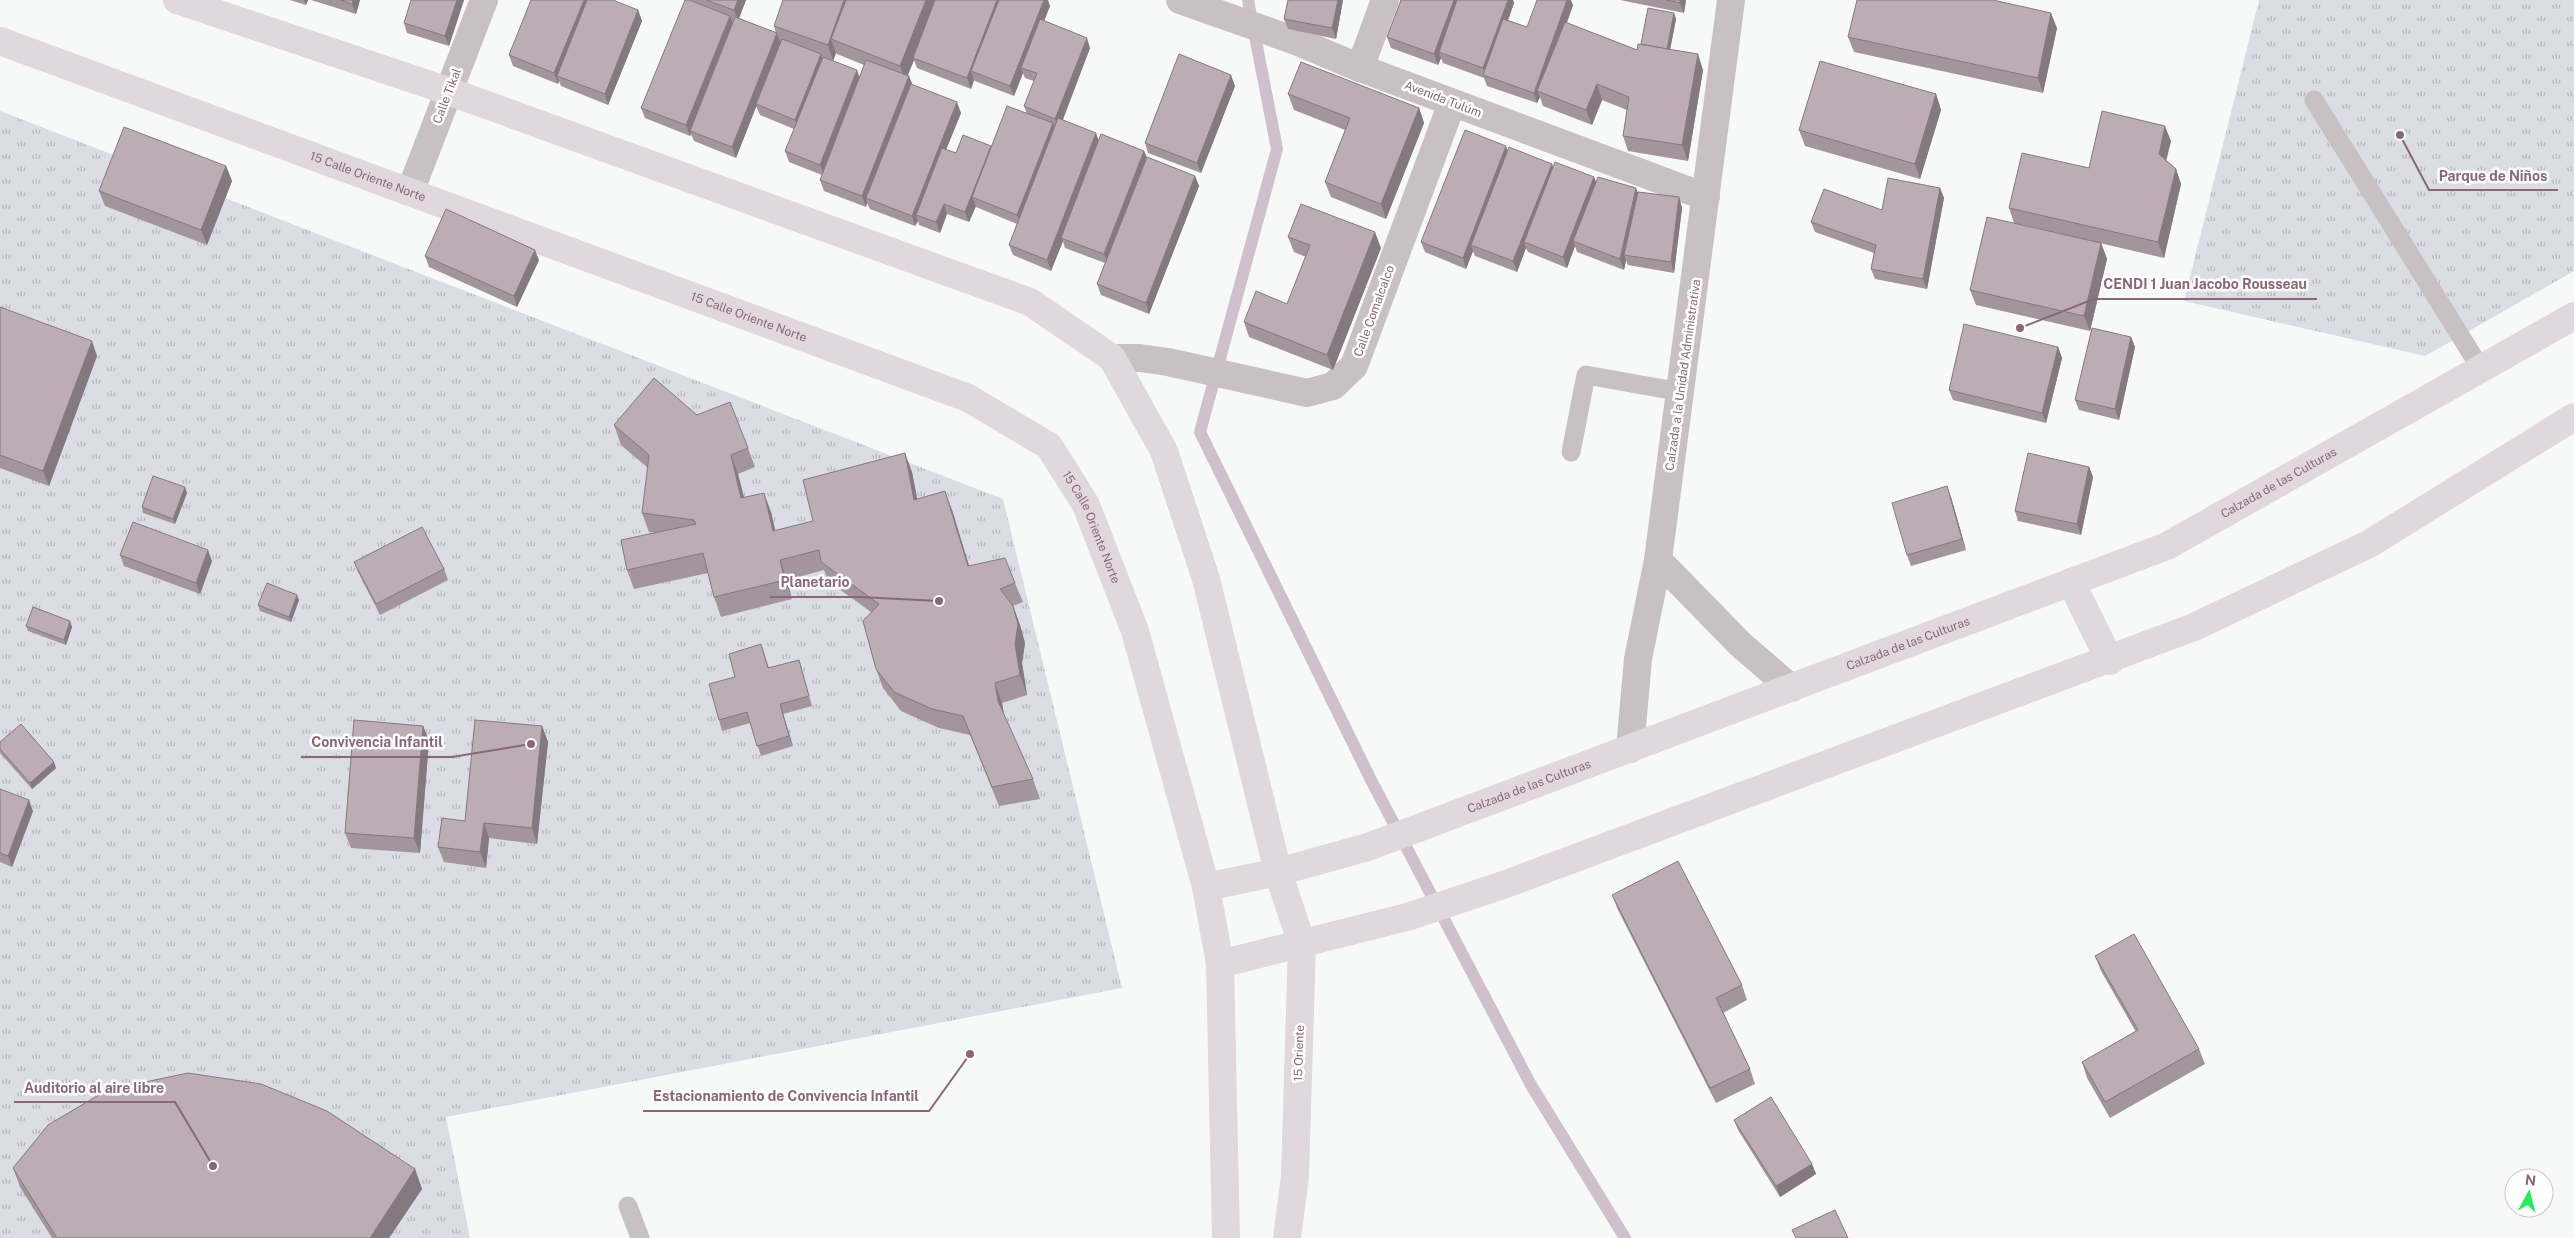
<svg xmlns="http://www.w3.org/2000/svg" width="2574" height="1238" viewBox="0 0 2574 1238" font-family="'Public Sans',sans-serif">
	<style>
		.grass { fill: url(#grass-tufts) }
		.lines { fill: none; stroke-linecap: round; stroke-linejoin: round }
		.stream { stroke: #d0c0cc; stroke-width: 12 }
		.lane { stroke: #c9c0c4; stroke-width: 19 }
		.street { stroke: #c9c0c4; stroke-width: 28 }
		.secondary { stroke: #e0d8dc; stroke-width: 28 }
		.wall { fill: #a2959c; fill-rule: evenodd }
		.shaded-wall { fill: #84797f }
		.building { fill: #bcadb5; stroke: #84797f }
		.labels { text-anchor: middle; stroke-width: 5; stroke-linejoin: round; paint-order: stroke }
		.street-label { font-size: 12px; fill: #896778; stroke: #fff }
		.leader { fill: none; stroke: #896778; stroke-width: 2 }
		.callout-dot { fill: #896778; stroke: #fff; stroke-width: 2 }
		.callout-label { font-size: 14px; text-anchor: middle; font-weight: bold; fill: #896778; stroke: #fff; stroke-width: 5; stroke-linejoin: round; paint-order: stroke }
	</style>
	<defs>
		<pattern id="grass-tufts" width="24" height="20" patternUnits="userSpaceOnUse" patternTransform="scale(1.25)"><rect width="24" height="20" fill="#dadde3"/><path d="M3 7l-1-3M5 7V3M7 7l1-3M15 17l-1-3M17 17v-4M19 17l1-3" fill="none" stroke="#b7b7bd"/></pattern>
	</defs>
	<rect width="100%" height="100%" fill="#f7f9f9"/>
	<g class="grass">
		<polygon points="2259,0 2574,0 2574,271 2425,356 2184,301"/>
		<polygon points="0,111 1003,499 1122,988 446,1117 470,1238 0,1238"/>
	</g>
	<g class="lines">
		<polyline class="stream" points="1248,0 1277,149 1200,432 1371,780 1531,1085 1625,1238"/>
		<g class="lane">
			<polyline points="2314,100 2481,369"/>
			<polyline points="1571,452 1586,375 1681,392"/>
			<polyline points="628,1206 640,1238"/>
		</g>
		<g class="street">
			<polyline points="1180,0 1296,41 1360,68 1706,197"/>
			<polyline points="1360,68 1385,0"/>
			<polyline points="410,192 484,0"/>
			<polyline points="1112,358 1140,358 1168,362 1307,393 1333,386 1354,366 1452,103"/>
			<polyline points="1658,560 1740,644 1791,688"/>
			<polyline points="1630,749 1638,659 1658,560 1731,0"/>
		</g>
		<g class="secondary">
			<polyline points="177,0 448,91 1030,302 1112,358 1164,451 1206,579 1278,872 1302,944 1295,1176 1287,1238"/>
			<path id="s1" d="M 0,41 L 968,398 L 1049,446 L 1086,505 L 1135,631 L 1206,887 L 1220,964 L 1226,1238"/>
			<polyline points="2071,582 2110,661"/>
			<path id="s2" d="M 1206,887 L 1278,872 L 1368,847 L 2167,546 L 2574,316"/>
			<polyline points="1220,964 1407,917 1506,884 2194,627 2369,544 2574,417"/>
		</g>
	</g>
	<g class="wall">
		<polygon points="290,0 308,0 306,5"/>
		<polygon points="311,0 360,0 356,14"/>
		<polygon points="411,0 464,0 449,46 407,33 404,23"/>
		<path d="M 691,0 L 746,0 L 739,18 L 776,33 L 774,26 L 1050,6 L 1044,21 L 1090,48 L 1063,120 L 1099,140 L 1144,151 L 1147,157 L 1195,176 L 1199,186 L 1149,314 L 1101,295 L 1097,284 L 1105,263 L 1065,248 L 1063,241 L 1051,271 L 1013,255 L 1009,245 L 1017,224 L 976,207 L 976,206 L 969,222 L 947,214 L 940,233 L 919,225 L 918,221 L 915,226 L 870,209 L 867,203 L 866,207 L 824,191 L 820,180 L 822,175 L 789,162 L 785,151 L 794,129 L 760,115 L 756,106 L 736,158 L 694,141 L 691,134 L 690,136 L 645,118 L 641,108 L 692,1 ZM 836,53 L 837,54 L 864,65 L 860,77 L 833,61 ZM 914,60 L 917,68 L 971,89 L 974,80 L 975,81 L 1014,96 L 1023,73 L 1025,78 L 1034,81 L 1024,106 L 1027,114 L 991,148 L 956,153 L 946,150 L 961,113 L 913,85 L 908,75 Z"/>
		<polygon points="1288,0 1343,0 1336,39 1288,29 1284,19"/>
		<polygon points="1401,0 1513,0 1514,3 1508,20 1527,27 1573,5 1567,23 1637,50 1641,45 1641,44 1674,13 1676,19 1670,50 1703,70 1688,161 1628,151 1623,136 1627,110 1602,100 1592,125 1543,106 1540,97 1537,103 1487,86 1484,78 1443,63 1441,58 1438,65 1391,48 1387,37"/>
		<polygon points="1620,0 1686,0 1684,13"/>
		<polygon points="638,10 642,21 608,105 561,86 559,81 558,84 513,66 509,55"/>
		<polygon points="2057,28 2043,93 1854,52 1848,37"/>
		<polygon points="1235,86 1201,173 1148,153 1145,143"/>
		<polygon points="1288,94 1419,108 1424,123 1386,219 1331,197 1325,182 1345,130 1294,110"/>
		<polygon points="1936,94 1941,110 1920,179 1805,146 1799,130"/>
		<polygon points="2171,141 2166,161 2176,169 2181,184 2164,258 2014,223 2009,208 2089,168"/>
		<polygon points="1508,151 1552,164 1553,167 1594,177 1596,182 1638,192 1679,197 1682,208 1674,273 1628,265 1626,260 1624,270 1577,252 1575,246 1567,268 1528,252 1526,248 1517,272 1475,256 1473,251 1466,269 1425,252 1421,242"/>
		<polygon points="226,166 232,181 207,245 105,206 99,191"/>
		<polygon points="1940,188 1944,198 1927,289 1875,279 1871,269 1874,253 1815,232 1811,222 1882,210"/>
		<polygon points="1288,237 1381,248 1333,370 1249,337 1244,322 1287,304 1306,257 1294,252"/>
		<polygon points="2101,243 2107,259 2090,331 1976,305 1970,290"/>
		<polygon points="425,256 539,260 517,307 429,267"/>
		<polygon points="0,307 97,356 49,486 0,468"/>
		<polygon points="2131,337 2135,347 2119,420 2079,410 2075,400"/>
		<polygon points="2058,347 2062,358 2046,423 1953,400 1949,390"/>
		<polygon points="697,415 748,448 755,467 738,474 744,498 771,512 775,531 813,521 912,472 917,499 952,510 969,566 1015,583 1023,602 1013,606 1020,625 1025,643 1022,663 1027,695 1002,703 1004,715 1033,779 1040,799 999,806 970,735 939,728 901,711 883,688 876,669 871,612 828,581 824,570 787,580 792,599 721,617 714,597 708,573 634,589 627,570 655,533 649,532 642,513 648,468 621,445 614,425"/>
		<polygon points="2089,467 2093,477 2081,535 2018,521 2015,511"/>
		<polygon points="187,493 175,524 143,513 142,507"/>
		<polygon points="1951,497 1966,550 1911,566 1907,555"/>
		<polygon points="120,555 212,561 200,594 124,566"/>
		<polygon points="354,562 444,569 448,580 380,615 358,572"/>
		<polygon points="299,600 291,622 260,611 258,605"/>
		<polygon points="26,626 72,627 66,645 28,631"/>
		<polygon points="761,644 769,668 802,671 812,706 783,714 793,746 761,756 750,723 722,731 719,720 735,677"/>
		<polygon points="423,726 429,741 420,853 351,848 345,833"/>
		<polygon points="542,726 548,742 537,844 489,838 486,868 444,862 438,847 465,821"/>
		<polygon points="0,742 56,768 32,789 0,753"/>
		<polygon points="0,789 33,811 12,867 0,862"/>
		<polygon points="1612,895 1742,985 1747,1000 1723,1013 1750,1069 1755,1084 1716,1103 1618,910"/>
		<polygon points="2095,956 2199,1049 2205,1064 2110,1118 2087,1078 2082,1062 2136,1032 2101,971"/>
		<polygon points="1734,1120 1812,1164 1816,1174 1780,1197 1738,1130"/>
		<polygon points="13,1168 415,1169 422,1189 389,1238 52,1238 20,1187"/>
	</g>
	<g class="shaded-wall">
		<polygon points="304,0 308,0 306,5"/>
		<polygon points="353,0 360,0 356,14 352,4"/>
		<polygon points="457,0 464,0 449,46 445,36"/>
		<polygon points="584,0 592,0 557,76 559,81 558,84 554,73"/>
		<polygon points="738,0 746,0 738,21 734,10"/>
		<polygon points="844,0 855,0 831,39 836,53 833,61 828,45"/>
		<polygon points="926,0 937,0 913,58 914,60 905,81 900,66"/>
		<polygon points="997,0 1005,0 971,71 974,80 971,89 967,78"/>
		<polygon points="1044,0 1048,0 1050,6 1025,69 1021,68 1023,73 1014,96 1010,86"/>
		<polygon points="1338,0 1343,0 1336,39 1332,28"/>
		<polygon points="1454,0 1462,0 1439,52 1441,58 1438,65 1434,54"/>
		<polygon points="1508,0 1513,0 1514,3 1488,77 1486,76 1483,68"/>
		<polygon points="1567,0 1571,0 1573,5 1541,92 1537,91 1540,97 1537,103 1534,93"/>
		<polygon points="1680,0 1686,0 1684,13 1680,3"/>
		<polygon points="638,10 642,21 608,105 605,94"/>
		<polygon points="1674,13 1676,19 1669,55 1667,50"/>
		<polygon points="2051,13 2057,28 2043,93 2038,78"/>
		<polygon points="730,16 734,27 690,131 691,134 690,136 686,125"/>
		<polygon points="777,33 781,44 736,158 732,147"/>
		<polygon points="1087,38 1090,48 1059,129 1055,119"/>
		<polygon points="821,54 825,65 799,130 795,120"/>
		<polygon points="1698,54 1703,70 1688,161 1682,145"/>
		<polygon points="857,70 861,81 824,175 820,165"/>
		<polygon points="1231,75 1235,86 1201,173 1197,163"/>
		<polygon points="909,76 913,87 866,198 867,203 866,207 862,196"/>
		<polygon points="1597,84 1602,100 1592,125 1586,110"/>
		<polygon points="1936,94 1941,110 1920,179 1915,164"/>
		<polygon points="957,102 961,113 919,216 916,215 918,221 915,226 912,216"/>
		<polygon points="1419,108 1424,123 1386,219 1381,204"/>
		<polygon points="1053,123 1057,134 1021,225 1017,215"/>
		<polygon points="2165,126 2171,141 2164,169 2159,154"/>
		<polygon points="1096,133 1100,144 1061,238 1063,241 1051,271 1047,260"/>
		<polygon points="991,146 995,157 972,197 976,206 969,222 965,212"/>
		<polygon points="1506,146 1510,156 1471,245 1473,251 1466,269 1463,258"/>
		<polygon points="1144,151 1148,161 1108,264 1104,254"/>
		<polygon points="1552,164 1555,174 1524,242 1526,248 1517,272 1513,261"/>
		<polygon points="226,166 232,181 207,245 201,230"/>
		<polygon points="2176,169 2181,184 2164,258 2158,242"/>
		<polygon points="1195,176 1199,186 1149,314 1146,303"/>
		<polygon points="1594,177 1598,187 1573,241 1575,246 1567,268 1563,257"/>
		<polygon points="1636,188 1640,199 1624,255 1626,260 1624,270 1620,259"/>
		<polygon points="1940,188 1944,198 1927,289 1923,279"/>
		<polygon points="1679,197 1682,208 1674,273 1671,262"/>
		<polygon points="944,204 947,214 940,233 936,222"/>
		<polygon points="1375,232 1381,248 1333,370 1327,355"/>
		<polygon points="2101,243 2107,259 2090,331 2084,316"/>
		<polygon points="535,250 539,260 517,307 514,296"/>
		<polygon points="2131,337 2135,347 2119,420 2115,409"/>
		<polygon points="92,341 97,356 49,486 43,471"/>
		<polygon points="2058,347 2062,358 2046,423 2042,413"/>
		<polygon points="905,453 912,472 921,519 914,500"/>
		<polygon points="731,455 738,474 749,518 741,498"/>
		<polygon points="2089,467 2093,477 2081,535 2077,524"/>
		<polygon points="1947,486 1951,497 1966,550 1962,539"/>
		<polygon points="185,487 187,493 175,524 173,519"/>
		<polygon points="945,491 952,510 975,585 968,566"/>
		<polygon points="764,493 771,512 780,551 773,531"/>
		<polygon points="208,550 212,561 200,594 196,583"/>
		<polygon points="780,560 787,580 792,599 785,580"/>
		<polygon points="297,595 299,600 291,622 289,617"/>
		<polygon points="1013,606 1020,625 1025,643 1022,663 1027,695 1020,675 1015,644"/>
		<polygon points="70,621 72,627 66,645 64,640"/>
		<polygon points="995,683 1002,703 1005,720 998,701"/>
		<polygon points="780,704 783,714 793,746 789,736"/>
		<polygon points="423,726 429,741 420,853 414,838"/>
		<polygon points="542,726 548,742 537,844 532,828"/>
		<polygon points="54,762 56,768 32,789 30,783"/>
		<polygon points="29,800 33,811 12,867 8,856"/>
		<polygon points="484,823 489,838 486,868 480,852"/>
		<polygon points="1812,1164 1816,1174 1780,1197 1776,1186"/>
		<polygon points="415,1169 422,1189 389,1238 370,1238"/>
	</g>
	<g class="building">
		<polygon points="341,0 353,0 352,4"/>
		<polygon points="411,0 457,0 445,36 404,23"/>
		<polygon points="531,0 584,0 554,73 509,55"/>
		<polygon points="587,0 613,0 638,10 605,94 557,76"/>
		<polygon points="685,0 689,0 730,16 686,125 641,108"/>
		<polygon points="706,0 738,0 734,10"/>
		<polygon points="783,0 844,0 828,45 774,26"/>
		<polygon points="846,0 926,0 900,66 831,39"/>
		<polygon points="935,0 997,0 967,78 913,58"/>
		<polygon points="999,0 1044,0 1010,86 971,71"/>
		<polygon points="1288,0 1338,0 1332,28 1284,19"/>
		<polygon points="1401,0 1454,0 1434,54 1387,37"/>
		<polygon points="1457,0 1508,0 1483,68 1439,52"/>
		<polygon points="1537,0 1567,0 1534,93 1483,75 1503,19 1527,27"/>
		<polygon points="1666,0 1680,0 1680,3"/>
		<polygon points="1857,0 1993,0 2051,13 2038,78 1848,37"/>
		<polygon points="1648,8 1674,13 1667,49 1641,44"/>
		<polygon points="735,17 777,33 732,147 690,131"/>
		<polygon points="1040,19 1087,38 1055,119 1024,106 1037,73 1021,68"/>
		<polygon points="1565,22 1637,50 1638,44 1698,54 1682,145 1623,136 1629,97 1597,84 1586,110 1537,91"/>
		<polygon points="782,39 821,54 795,120 756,104"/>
		<polygon points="1179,54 1231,75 1197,163 1145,143"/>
		<polygon points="823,57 857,70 820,165 785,151"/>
		<polygon points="866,60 909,76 862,196 820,180"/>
		<polygon points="1820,61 1936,94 1915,164 1799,130"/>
		<polygon points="1301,62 1419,108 1381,204 1325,182 1350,118 1288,94"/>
		<polygon points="911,84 957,102 912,216 866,198"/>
		<polygon points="1007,106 1053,123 1017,215 972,197"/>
		<polygon points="2102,111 2165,126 2159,154 2176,169 2158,242 2009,208 2022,153 2089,168"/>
		<polygon points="1058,118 1096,133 1047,260 1009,245"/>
		<polygon points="124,127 226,166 201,230 99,191"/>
		<polygon points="1465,130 1506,146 1463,258 1421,242"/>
		<polygon points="1101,134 1144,151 1104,254 1061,238"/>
		<polygon points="963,135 991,146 965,212 944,204 936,222 916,215 942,148 956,153"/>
		<polygon points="1509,147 1552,164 1513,261 1471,245"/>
		<polygon points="1147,157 1195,176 1146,303 1097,284"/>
		<polygon points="1555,162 1594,177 1563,257 1524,242"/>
		<polygon points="1598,177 1636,188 1620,259 1573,241"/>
		<polygon points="1888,178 1940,188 1923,279 1871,269 1876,245 1811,222 1824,189 1882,210"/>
		<polygon points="1638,192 1679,197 1671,262 1624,255"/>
		<polygon points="1301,204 1375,232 1327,355 1244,322 1256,291 1287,304 1310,245 1288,237"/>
		<polygon points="446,209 535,250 514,296 425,256"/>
		<polygon points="1987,217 2101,243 2084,316 1970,290"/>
		<polygon points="0,307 92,341 43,471 0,455"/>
		<polygon points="1964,324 2058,347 2042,413 1949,390"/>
		<polygon points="2092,328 2131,337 2115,409 2075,400"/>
		<polygon points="654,378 697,415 730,402 748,448 731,455 741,498 764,493 773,531 813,521 803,480 905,453 914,500 945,491 968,566 1005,558 1015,583 1000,589 1013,606 1018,624 1015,644 1020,675 995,683 998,701 1033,779 992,787 963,716 932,709 894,692 876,669 863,621 879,604 821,562 819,550 780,560 785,580 714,597 703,553 627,570 621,540 696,524 694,520 642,513 649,455 614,425"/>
		<polygon points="2028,453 2089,467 2077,524 2015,511"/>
		<polygon points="153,476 185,487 173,519 142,507"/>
		<polygon points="1947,486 1962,539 1907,555 1892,503"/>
		<polygon points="133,522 208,550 196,583 120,555"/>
		<polygon points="422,527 444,569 376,604 354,562"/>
		<polygon points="267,583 297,595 289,617 258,605"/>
		<polygon points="33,607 70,621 64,640 26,626"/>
		<polygon points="761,644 768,668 799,660 809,696 780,704 789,736 757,746 747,712 719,720 709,684 735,677 729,654"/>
		<polygon points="354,720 423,726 414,838 345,833"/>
		<polygon points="475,720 542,726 532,828 484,823 480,852 438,847 442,818 465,821"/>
		<polygon points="21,724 54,762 30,783 0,749 0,742"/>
		<polygon points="0,789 29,800 8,856 0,853"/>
		<polygon points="1678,861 1742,985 1716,998 1750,1069 1710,1088 1612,895"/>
		<polygon points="2134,934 2199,1049 2105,1102 2082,1062 2138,1030 2095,956"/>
		<polygon points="188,1073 261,1084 327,1111 415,1169 370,1238 57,1238 13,1168 48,1125 107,1090"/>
		<polygon points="1771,1097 1812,1164 1776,1186 1734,1120"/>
		<polygon points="1835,1210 1848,1238 1796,1238 1792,1230"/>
	</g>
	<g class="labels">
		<g class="street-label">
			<text transform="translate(447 96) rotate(-69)" y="4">Calle Tikal</text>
			<text transform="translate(1443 99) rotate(21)" y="4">Avenida Tulúm</text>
			<text dy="4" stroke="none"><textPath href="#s1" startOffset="392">15 Calle Oriente Norte</textPath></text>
			<text transform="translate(1374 311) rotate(-70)" y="4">Calle Comalcalco</text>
			<text dy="4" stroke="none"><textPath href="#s1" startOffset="798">15 Calle Oriente Norte</textPath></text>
			<text transform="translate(1683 375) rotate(-82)" y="4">Calzada a la Unidad Administrativa</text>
			<text dy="4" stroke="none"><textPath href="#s2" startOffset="1149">Calzada de las Culturas</textPath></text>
			<text dy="4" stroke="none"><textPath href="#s1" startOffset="1218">15 Calle Oriente Norte</textPath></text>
			<text dy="4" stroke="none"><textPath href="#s2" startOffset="744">Calzada de las Culturas</textPath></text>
			<text dy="4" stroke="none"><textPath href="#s2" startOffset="339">Calzada de las Culturas</textPath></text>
			<text transform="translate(1299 1053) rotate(-88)" y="4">15 Oriente</text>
		</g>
	</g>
	<path class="leader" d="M2400 135L2429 190H2558M2020 328L2094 299H2317M939 601L859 597H770M531 744L452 757H301M213 1166L175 1102H14M970 1054L929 1111H643"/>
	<g class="callout-dot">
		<circle cx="2400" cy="135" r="5"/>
		<circle cx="2020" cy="328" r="5"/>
		<circle cx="939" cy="601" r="5"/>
		<circle cx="531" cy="744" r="5"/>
		<circle cx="213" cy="1166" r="5"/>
		<circle cx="970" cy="1054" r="5"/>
	</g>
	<g class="callout-label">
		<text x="2493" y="181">Parque de Niños</text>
		<text x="2205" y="289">CENDI 1 Juan Jacobo Rousseau</text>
		<text x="815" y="587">Planetario</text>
		<text x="377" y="747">Convivencia Infantil</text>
		<text x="94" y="1093">Auditorio al aire libre</text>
		<text x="786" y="1101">Estacionamiento de Convivencia Infantil</text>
	</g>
	<g transform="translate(2529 1193) rotate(7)"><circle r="24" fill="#ffffff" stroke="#d0c2c9"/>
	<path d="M0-4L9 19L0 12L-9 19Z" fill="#24ec5c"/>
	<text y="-8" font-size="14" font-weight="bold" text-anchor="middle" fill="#896778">N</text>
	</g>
</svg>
